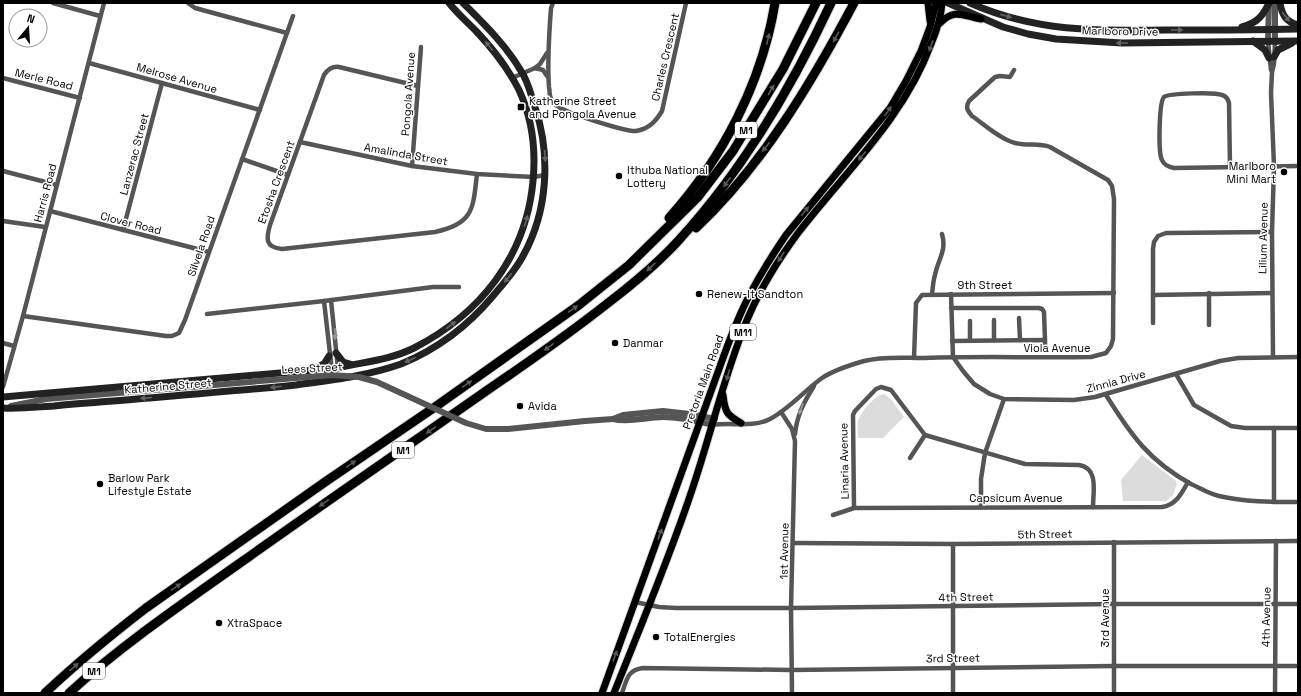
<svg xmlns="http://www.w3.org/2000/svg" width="1301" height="696" viewBox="0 0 1301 696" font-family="'Space Grotesk',sans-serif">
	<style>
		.green { fill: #dcdcdc }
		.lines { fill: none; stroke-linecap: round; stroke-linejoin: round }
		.primary-casing { stroke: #dbdbdb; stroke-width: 9 }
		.motorway-casing { stroke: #dbdbdb; stroke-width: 11 }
		.minor { stroke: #555; stroke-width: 4.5 }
		.tertiary { stroke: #555; stroke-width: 6 }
		.secondary { stroke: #222; stroke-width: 7 }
		.primary { stroke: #000; stroke-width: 7 }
		.motorway { stroke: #000; stroke-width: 9 }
		.tertiary-bridge { stroke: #555; stroke-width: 6 }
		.oneway { fill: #646464 }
		.oneway2 { fill: #595959 }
		.oneway3 { fill: #999 }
		.poi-dot { fill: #000; stroke: #fff; stroke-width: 1.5 }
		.labels { text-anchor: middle; stroke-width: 3; stroke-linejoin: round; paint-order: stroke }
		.shield { fill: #fff; stroke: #4c4c4c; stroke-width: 1 }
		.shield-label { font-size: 10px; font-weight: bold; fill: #000 }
		.street-label { font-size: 11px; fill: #000; stroke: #fff }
		.poi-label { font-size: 11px; fill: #000; stroke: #fff; text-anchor: start }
	</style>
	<rect width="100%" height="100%" fill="#fff"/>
	<g class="green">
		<path d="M 884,394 L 891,399 L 904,417 L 883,438 L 858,438 C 858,433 857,427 858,422 C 859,413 875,395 884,394 Z"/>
		<polygon points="1142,455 1176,481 1177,484 1173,495 1166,501 1123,501 1121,480"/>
	</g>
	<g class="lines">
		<g class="primary-casing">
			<g id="primary">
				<polyline points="928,3 930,21"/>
				<path d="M 940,23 C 955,8 963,16 981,19"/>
				<path d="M 723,395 C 725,413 727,415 741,423"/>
				<path d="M 602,693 L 723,358 C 728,344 734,329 740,315 C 752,287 769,260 786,235 L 890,108 L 906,81 L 921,51 L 930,27 L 936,3"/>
				<path d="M 614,693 C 641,625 669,559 692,490 C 711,434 724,375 747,320 C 760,289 778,260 798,233 C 845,172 904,118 931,44 C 937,30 941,18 942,3"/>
			</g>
		</g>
		<g class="motorway-casing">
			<g id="motorway">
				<path d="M 669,218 C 723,158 762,82 775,3"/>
				<path d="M 696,228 C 762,166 812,82 854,3"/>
				<path d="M 45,693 C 77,663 111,635 146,608 L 325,482 L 435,407 L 579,305 L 629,265 L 698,197 L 733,151 L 783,69 L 816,3"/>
				<path d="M 69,693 C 122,645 182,604 240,563 C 323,504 406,447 489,389 C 530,361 570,333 608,303 C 633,284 658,263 679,240 C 743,170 791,89 831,3"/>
			</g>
		</g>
		<g class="minor">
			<polyline points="53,3 100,16"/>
			<polyline points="188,3 195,8 287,33"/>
			<path d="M 553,3 L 551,8 C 549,35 547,61 549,87 C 550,92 549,95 551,99 C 553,103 557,106 560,108 C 572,114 625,132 636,131 C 649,129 656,121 662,111 L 686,3"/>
			<polyline points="1268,41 1271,70"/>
			<polyline points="89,63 260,110"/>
			<polyline points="535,68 540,64 547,53"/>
			<polyline points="3,78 80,98"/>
			<polyline points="512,78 535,68 543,70 547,76"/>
			<path d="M 418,86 L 339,67 C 332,66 328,69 324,75 L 270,225 C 266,239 265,247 282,249 L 435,232 C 474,224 473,208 477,174"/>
			<polyline points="300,142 412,166 477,174 534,177 545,175"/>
			<polyline points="242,159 288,175"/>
			<polyline points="412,166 421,47"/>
			<path d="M 1230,167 L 1229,103 C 1228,99 1226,96 1222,95 C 1216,92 1169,93 1164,97 C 1159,102 1158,153 1162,160 C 1164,165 1169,167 1174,168 L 1298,166"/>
			<polyline points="3,171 57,185"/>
			<polyline points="50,211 209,252"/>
			<polyline points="3,221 45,227"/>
			<polyline points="123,230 162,83"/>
			<polyline points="1209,293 1209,325"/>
			<path d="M 932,294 C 933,287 933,281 935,275 C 938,259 947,251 942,234"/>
			<polyline points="951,294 953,357 963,371 974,384 990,394 1004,399 1074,400 1095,397 1220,361 1238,358 1298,357"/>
			<polyline points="1153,295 1272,293"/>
			<polyline points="331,300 338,369"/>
			<polyline points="324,301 332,371"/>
			<polyline points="951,308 1039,308 1042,309 1044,312 1045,340"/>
			<polyline points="207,314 324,301 433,287 459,287"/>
			<polyline points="23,316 166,336 172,336 179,333 185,320 293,16"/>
			<polyline points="1019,318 1020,340"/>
			<polyline points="994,320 994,340"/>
			<polyline points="970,321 970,340"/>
			<polyline points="1153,323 1153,249 1154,242 1158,236 1166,233 1272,232"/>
			<polyline points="952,341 1045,340 1045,349"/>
			<polyline points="3,343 14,346"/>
			<polyline points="1273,357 1272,232 1274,166 1271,93 1272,72 1274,64 1275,41"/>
			<polyline points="914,358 916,303 922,295 1114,293"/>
			<polyline points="1176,374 1194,405 1231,426 1245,428 1298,428"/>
			<polyline points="3,387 23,316 104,3"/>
			<path d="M 1106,395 C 1131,435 1149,461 1191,484 C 1200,488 1209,494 1219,496 C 1244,502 1272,502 1298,502"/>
			<polyline points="781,412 792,429 795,441 791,608 792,693"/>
			<path d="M 713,425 C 730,422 753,428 770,419 C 789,409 804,391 822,378 C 834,370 850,365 864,361 C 883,356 905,358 924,358 C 980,356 1036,358 1091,357 L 1106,353 L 1111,346 L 1113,339 L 1114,199 L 1112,186 L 1108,180 L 1050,147 C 1039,143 1027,146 1015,143 C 1000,139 985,125 972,116 C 968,111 965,108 969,101 L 995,77 L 1000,76 L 1010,77 L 1014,70"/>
			<path d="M 795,434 C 797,415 804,402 814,386"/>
			<polyline points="910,458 925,435"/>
			<polyline points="1274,502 1274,428"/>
			<polyline points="981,507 981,479 985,453 1004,399"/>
			<path d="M 854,508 L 853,415 L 855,411 L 876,389 L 881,387 L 891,390 L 925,435 L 1025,464 L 1079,465 C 1099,468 1093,492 1093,507"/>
			<path d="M 833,515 L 854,508 L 1162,507 C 1176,505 1182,493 1188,482"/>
			<polyline points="1114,542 1114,693"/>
			<polyline points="793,543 953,544 1298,541"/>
			<polyline points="635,602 659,607 676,608 791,608 1114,604 1298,604"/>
			<path d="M 622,693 C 627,680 627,670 643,668 L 791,670 L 1115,666 L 1298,666"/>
			<polyline points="953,693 953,544"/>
			<polyline points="1275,693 1276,541"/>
		</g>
		<g class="tertiary">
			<polyline points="1268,41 1269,3"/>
			<polyline points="1275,41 1275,3"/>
			<polyline points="11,406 46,399 118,393"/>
			<path d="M 613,419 C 630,423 646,417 663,417 C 680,417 696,421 713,425"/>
			<polyline points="585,421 613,419 623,415 663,411 690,414 715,419"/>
		</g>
		<g class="secondary">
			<polyline points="948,3 1003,27 1028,34 1056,39 1122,43 1298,41"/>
			<path d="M 970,3 C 1038,33 1100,31 1173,30 C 1215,30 1256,30 1298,29"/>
			<path d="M 1280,3 C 1282,15 1286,22 1298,25"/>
			<path d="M 1242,27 C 1257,23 1263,16 1269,3"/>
			<polyline points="1253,41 1265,50 1269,58"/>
			<polyline points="1274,57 1278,50 1292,43"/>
			<polyline points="336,353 343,362 350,364"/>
			<polyline points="315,368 324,364 329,356"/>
			<path d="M 3,397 L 338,368 C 363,362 390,360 414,348 C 480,314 526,257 533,181 C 536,150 532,118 519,90 C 508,68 493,49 476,31 C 467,22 457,13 449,3"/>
			<path d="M 3,408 C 20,409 37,407 54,406 C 85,403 116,401 148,398 C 197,394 247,390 296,385 C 332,380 367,376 401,364 C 438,349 467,327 493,296 C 504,283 515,271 523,256 C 548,211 551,155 535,107 C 531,95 528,81 521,71 C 506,45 484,24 463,3"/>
		</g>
		<use href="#primary" class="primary"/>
		<use href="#motorway" class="motorway"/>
		<polyline class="tertiary-bridge" points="118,393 332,375 359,377 377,382 466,423 486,429 508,429 585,421"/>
	</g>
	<defs><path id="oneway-solid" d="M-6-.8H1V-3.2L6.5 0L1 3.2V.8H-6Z"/></defs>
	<g class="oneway">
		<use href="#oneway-solid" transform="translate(1006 16) rotate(16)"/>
		<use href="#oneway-solid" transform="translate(1286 17) rotate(52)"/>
		<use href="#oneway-solid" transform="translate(1177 30)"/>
		<use href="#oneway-solid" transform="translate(1122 43) rotate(-180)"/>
		<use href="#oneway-solid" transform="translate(489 46) rotate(-131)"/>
		<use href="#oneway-solid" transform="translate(545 156) rotate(86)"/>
		<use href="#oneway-solid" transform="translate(526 221) rotate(-72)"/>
		<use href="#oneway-solid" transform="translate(508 278) rotate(128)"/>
		<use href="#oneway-solid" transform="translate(451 325) rotate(-36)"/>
		<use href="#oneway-solid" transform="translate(410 360) rotate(156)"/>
		<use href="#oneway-solid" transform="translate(276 387) rotate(173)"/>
		<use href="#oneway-solid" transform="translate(146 398) rotate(175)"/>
	</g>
	<g class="oneway2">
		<use href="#oneway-solid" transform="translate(836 37) rotate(119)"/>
		<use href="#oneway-solid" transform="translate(768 39) rotate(-76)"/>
		<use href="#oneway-solid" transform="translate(931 46) rotate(110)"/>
		<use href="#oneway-solid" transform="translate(771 90) rotate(-60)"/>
		<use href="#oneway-solid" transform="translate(888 111) rotate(-55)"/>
		<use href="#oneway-solid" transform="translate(766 147) rotate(128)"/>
		<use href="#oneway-solid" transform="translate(862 156) rotate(130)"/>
		<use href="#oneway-solid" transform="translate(727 182) rotate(127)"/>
		<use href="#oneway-solid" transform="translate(805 211) rotate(-51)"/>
		<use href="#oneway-solid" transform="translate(781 257) rotate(123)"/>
		<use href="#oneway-solid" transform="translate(651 267) rotate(137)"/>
		<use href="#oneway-solid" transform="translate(573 309) rotate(-35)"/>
		<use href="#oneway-solid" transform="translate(549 347) rotate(144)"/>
		<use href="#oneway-solid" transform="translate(728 375) rotate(106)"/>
		<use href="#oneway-solid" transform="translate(467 384) rotate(-35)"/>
		<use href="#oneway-solid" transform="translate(431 430) rotate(145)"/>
		<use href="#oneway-solid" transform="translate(351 464) rotate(-34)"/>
		<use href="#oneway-solid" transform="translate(324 503) rotate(145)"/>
		<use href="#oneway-solid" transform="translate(660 534) rotate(-70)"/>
		<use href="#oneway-solid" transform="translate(176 587) rotate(-35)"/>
		<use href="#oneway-solid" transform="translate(615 656) rotate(-70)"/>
		<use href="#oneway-solid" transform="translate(74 667) rotate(-41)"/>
	</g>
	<g class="oneway3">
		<use href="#oneway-solid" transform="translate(335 334) rotate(88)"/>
		<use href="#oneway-solid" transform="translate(801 409) rotate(111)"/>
	</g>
	<g class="poi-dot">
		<rect x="517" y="103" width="8" height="8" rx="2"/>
		<circle cx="1284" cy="172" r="4"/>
		<circle cx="619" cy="176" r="4"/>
		<circle cx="699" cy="294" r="4"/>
		<circle cx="615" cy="343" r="4"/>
		<circle cx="520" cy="406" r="4"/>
		<circle cx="100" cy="484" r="4"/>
		<circle cx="219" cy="623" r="4"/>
		<circle cx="656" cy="637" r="4"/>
	</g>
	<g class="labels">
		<g class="shield">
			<rect x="735" y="122" width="22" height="16" rx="3"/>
			<rect x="730" y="324" width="26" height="16" rx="3"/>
			<rect x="392" y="442" width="22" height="16" rx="3"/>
			<rect x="83" y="663" width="22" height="16" rx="3"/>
		</g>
		<g class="shield-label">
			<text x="746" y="134">M1</text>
			<text x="743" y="336">M11</text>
			<text x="403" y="454">M1</text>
			<text x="94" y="675">M1</text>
		</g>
		<g class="street-label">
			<text transform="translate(1120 31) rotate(1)" y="4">Marlboro Drive</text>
			<text transform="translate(665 57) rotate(-77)" y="4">Charles Crescent</text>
			<text transform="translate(177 78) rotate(16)" y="4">Melrose Avenue</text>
			<text transform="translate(44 79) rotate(14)" y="4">Merle Road</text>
			<text transform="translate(408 94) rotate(-86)" y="4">Pongola Avenue</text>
			<text transform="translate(134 154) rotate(-75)" y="4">Lanzerac Street</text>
			<text transform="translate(406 154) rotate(10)" y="4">Amalinda Street</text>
			<text transform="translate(276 182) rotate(-70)" y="4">Etosha Crescent</text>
			<text transform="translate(45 193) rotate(-75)" y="4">Harris Road</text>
			<text transform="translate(131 223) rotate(14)" y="4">Clover Road</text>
			<text transform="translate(1263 238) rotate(-89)" y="4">Lilium Avenue</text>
			<text transform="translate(201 246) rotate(-71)" y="4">Silvela Road</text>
			<text x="985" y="289">9th Street</text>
			<text x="1057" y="352">Viola Avenue</text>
			<text transform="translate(312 368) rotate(-3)" y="4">Lees Street</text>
			<text transform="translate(1116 381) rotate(-15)" y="4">Zinnia Drive</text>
			<text transform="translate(703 382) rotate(-70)" y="4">Pretoria Main Road</text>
			<text transform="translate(168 386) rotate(-5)" y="4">Katherine Street</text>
			<text transform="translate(844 461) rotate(-91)" y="4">Linaria Avenue</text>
			<text x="1016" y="502">Capsicum Avenue</text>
			<text transform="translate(1045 534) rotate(-1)" y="4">5th Street</text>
			<text transform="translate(784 551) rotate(-89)" y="4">1st Avenue</text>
			<text transform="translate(966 597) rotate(-1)" y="4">4th Street</text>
			<text transform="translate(1266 617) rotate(-89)" y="4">4th Avenue</text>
			<text transform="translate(1105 618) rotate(-90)" y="4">3rd Avenue</text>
			<text transform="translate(953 658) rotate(-1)" y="4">3rd Street</text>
		</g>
		<g class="poi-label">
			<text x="529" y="105">Katherine Street<tspan x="529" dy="13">and Pongola Avenue</tspan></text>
			<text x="1276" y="170" text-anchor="end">Marlboro<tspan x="1276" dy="13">Mini Mart</tspan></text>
			<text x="627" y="174">Ithuba National<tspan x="627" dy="13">Lottery</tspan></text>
			<text x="707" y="298">Renew-It Sandton</text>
			<text x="623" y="347">Danmar</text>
			<text x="528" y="410">Avida</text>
			<text x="108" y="482">Barlow Park<tspan x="108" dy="13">Lifestyle Estate</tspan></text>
			<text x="227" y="627">XtraSpace</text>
			<text x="664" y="641">TotalEnergies</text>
		</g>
	</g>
	<rect width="1301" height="696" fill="none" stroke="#000000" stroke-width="8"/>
	<g transform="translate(28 28) rotate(18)"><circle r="19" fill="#ffffff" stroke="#999999"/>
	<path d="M0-3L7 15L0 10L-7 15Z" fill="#000000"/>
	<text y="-6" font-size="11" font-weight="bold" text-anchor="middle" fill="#000000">N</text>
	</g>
</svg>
